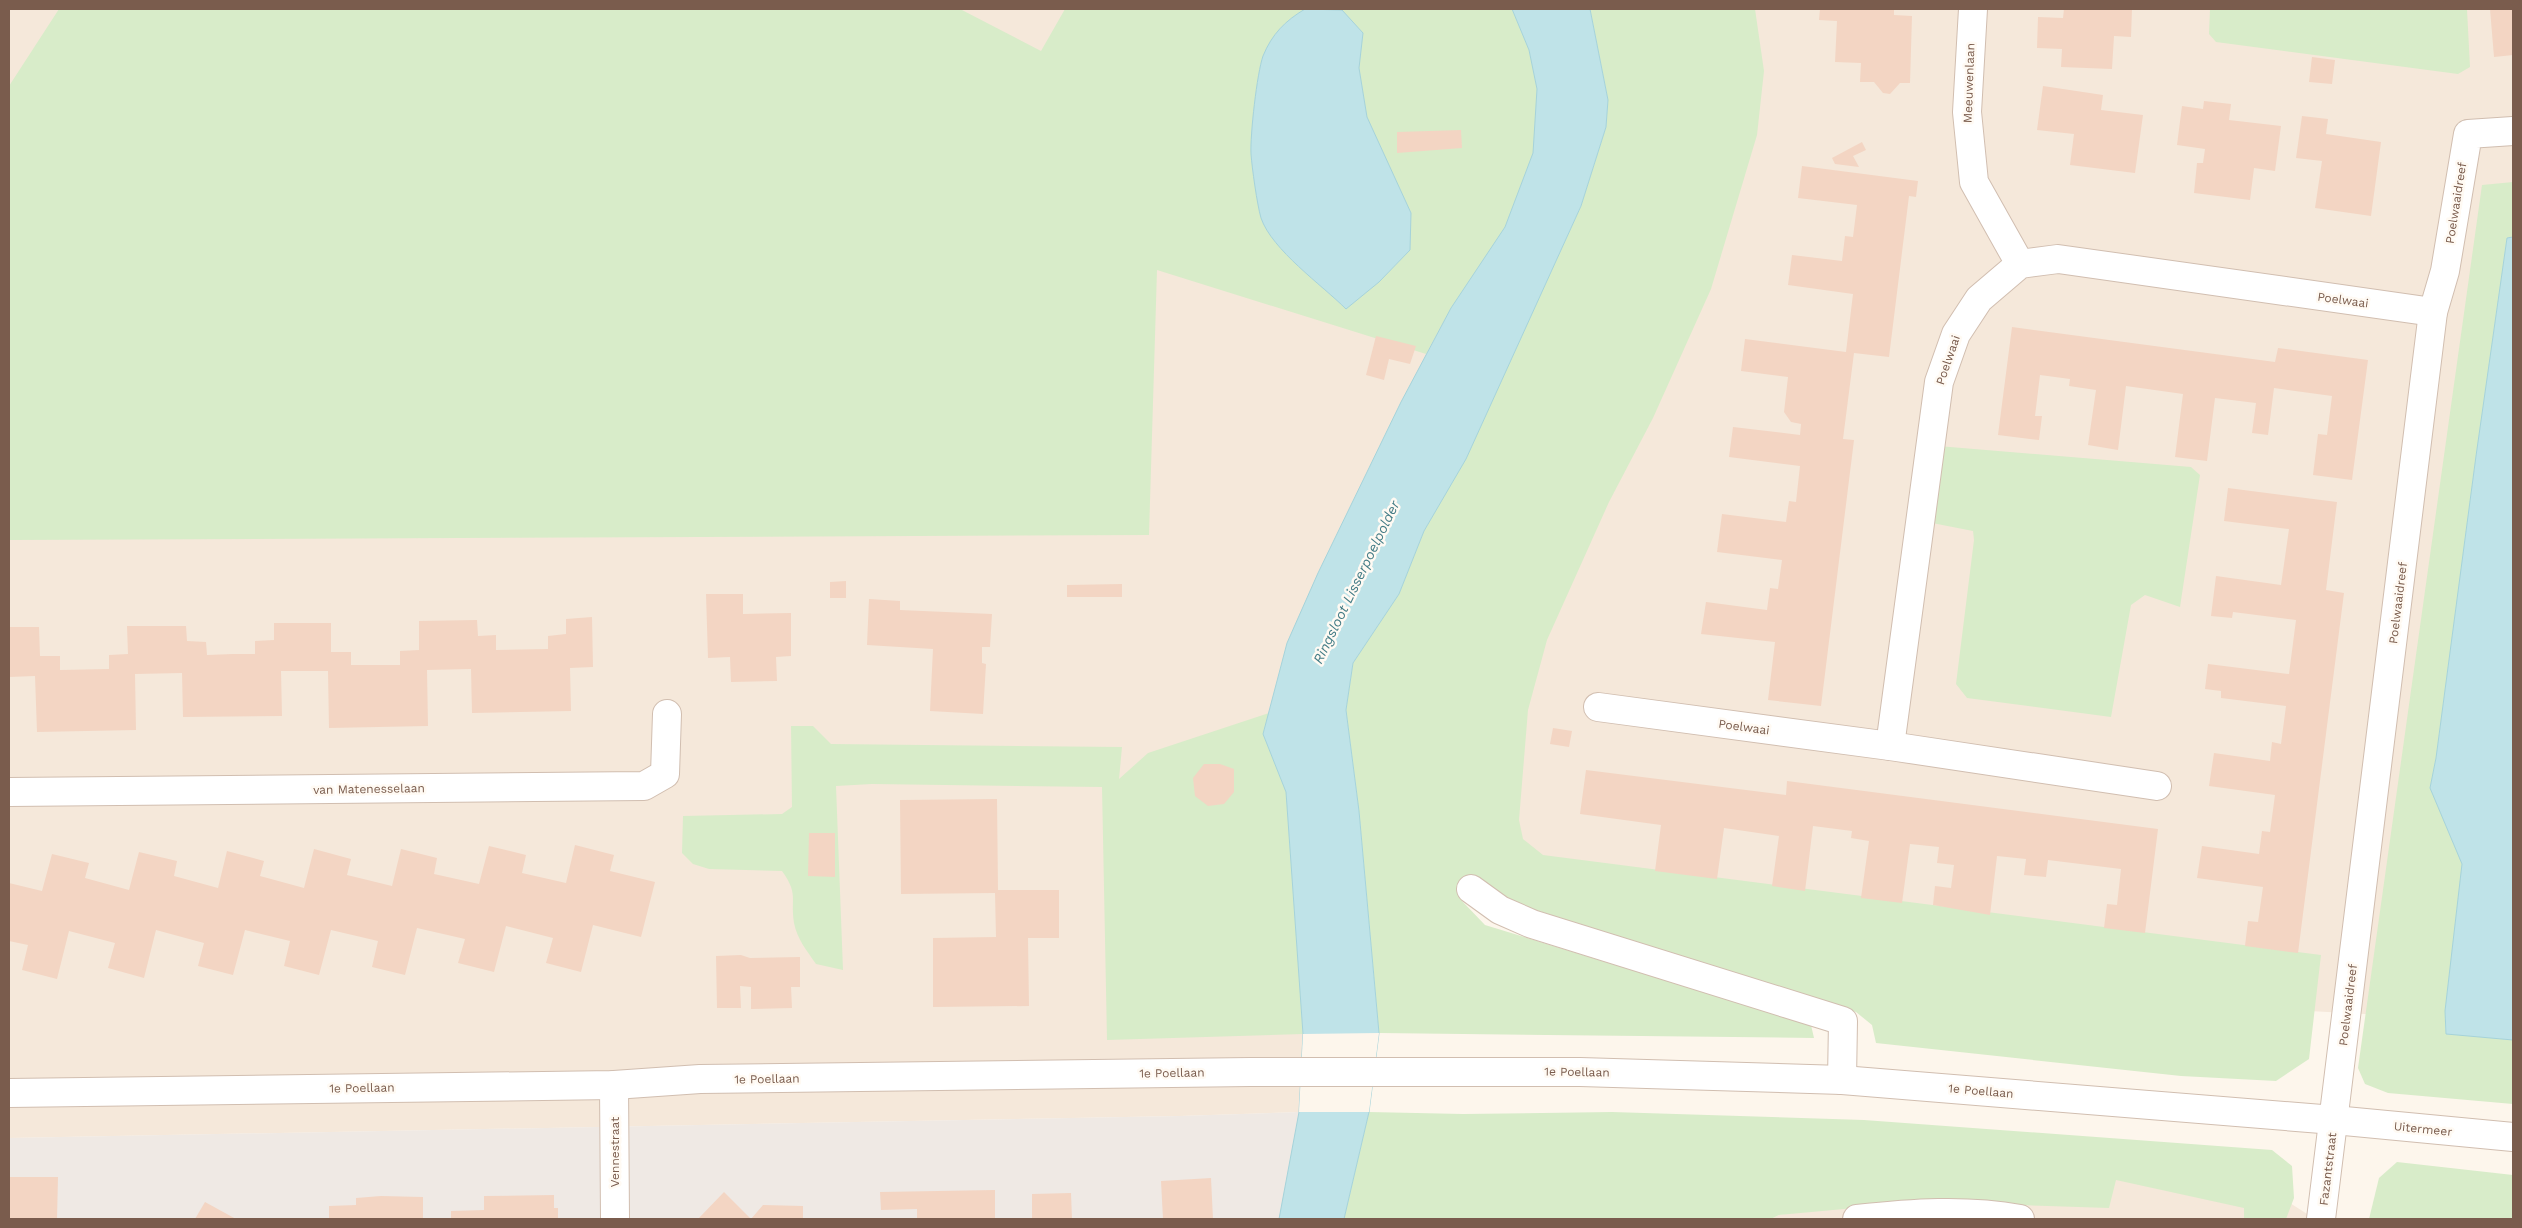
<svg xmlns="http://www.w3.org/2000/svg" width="2522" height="1228" viewBox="0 0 2522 1228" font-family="'Work Sans',sans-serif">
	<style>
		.residential { fill: #f5e8da }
		.industrial { fill: #efe9e4 }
		.green { fill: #d8ecc9 }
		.water { fill: #bfe3e8; stroke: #a5d3da }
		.pier { fill: #fdf6ec }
		.building { fill: #f3d5c3 }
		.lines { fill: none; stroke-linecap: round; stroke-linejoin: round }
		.minor-casing { stroke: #d1beb0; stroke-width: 30 }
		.minor { stroke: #fff; stroke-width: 28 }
		.labels { text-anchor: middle; stroke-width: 5; stroke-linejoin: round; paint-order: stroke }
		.street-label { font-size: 12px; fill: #7a5c4d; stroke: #fffaf3 }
		.water-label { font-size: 14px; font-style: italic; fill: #437c86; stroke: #fffaf3 }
	</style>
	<rect width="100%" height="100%" fill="#fdf6ec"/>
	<g class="residential">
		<polygon points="9,9 1553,9 1586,140 1333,658 1299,1112 1180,1116 9,1138"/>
		<polygon points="1705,9 2513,9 2513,730 2493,1021 2055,997 1476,872"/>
		<polygon points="2114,1163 2263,1186 2315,1219 1771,1219 1779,1215"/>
	</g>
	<polygon class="industrial" points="1299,1112 1324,1122 1295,1219 9,1219 9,1138 1180,1116"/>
	<g class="green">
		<path d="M 59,9 L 960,9 L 1041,51 L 1065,9 L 1305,9 C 1285,21 1272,34 1263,56 C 1257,73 1250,135 1251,154 C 1252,169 1257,204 1261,218 C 1272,250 1322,285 1346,309 L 1379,282 L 1410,250 L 1411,213 L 1367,117 L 1359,68 L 1363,33 L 1342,10 L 1336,9 L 1512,9 L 1529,50 L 1537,89 L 1533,153 L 1505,227 L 1451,308 L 1426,354 L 1157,270 L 1149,535 L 9,540 L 9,86 Z"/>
		<polygon points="1590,9 1755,9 1764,71 1757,135 1711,289 1653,418 1609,502 1547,640 1528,710 1519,820 1523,839 1543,855 2321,955 2309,1059 2276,1081 2181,1076 1876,1043 1872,1025 1856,1012 1504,900 1478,880 1462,901 1485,925 1811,1025 1814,1038 1379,1033 1359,811 1346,710 1353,663 1399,594 1424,531 1466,458 1581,206 1606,127 1608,100"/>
		<polygon points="2210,9 2467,9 2470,67 2458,74 2216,42 2209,34"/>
		<polygon points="2513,182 2513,237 2507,238 2476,456 2436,758 2430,788 2462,864 2445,1011 2446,1033 2513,1040 2513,1104 2388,1093 2365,1084 2358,1068 2482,185"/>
		<polygon points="1938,446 2191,467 2200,475 2180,607 2145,595 2131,605 2111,717 1967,698 1956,684 1974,540 1973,531 1927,522"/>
		<path d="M 1269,713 L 1263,734 L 1286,792 L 1303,1034 L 1107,1040 L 1102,787 L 872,784 L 836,786 L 843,970 L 816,964 C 807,951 797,939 794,923 C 790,897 799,895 782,871 L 709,869 L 693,864 L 682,853 L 683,816 L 782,814 L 792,807 L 791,726 L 813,726 L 831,744 L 1122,747 L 1119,779 L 1148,753 Z"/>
		<polygon points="1369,1112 1463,1114 1612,1112 1864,1120 2272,1150 2292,1166 2294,1198 2286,1219 2244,1219 2244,1208 2116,1180 2109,1208 1956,1203 1887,1205 1779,1215 1771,1219 1344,1219"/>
		<polygon points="2397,1162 2513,1175 2513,1219 2369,1219 2379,1178"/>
	</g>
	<g class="water">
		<path d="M 1305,9 L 1342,10 L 1363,33 L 1359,68 L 1367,117 L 1411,213 L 1410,250 L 1379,282 L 1346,309 C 1322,285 1272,250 1261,218 C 1257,204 1252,168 1251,154 C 1250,135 1257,73 1263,56 C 1272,34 1285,21 1305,9 Z"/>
		<polygon points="1512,9 1590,9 1608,100 1606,127 1581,206 1466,459 1424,531 1399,594 1353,663 1346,710 1359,811 1379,1033 1369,1112 1344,1219 1279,1219 1299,1112 1303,1034 1286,792 1263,734 1287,643 1318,573 1401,402 1451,308 1505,227 1533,153 1537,89 1529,50"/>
		<polygon points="2513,237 2513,1040 2446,1034 2445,1011 2462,864 2430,788 2436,758 2476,456 2507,238"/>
	</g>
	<polygon class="pier" points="1379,1033 1369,1112 1299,1112 1303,1034"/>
	<g class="building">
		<polygon points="1820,9 1894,9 1894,15 1912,16 1910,83 1900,83 1890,94 1883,93 1874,82 1860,82 1861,63 1835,62 1837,21 1819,20"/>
		<polygon points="2064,9 2132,9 2131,37 2114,36 2112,69 2061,67 2062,49 2037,48 2038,17 2063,18"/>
		<polygon points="2490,9 2513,9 2513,55 2494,57"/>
		<polygon points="2312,57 2335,60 2332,84 2309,82"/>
		<polygon points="2043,86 2103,95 2101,110 2143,115 2135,173 2070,165 2074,134 2037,130"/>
		<polygon points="2204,101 2231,104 2229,120 2281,126 2275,171 2254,168 2250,200 2194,193 2197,163 2203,163 2205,149 2177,145 2182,106 2203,109"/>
		<polygon points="2302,116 2328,119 2326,134 2381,142 2371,216 2315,208 2322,161 2296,158"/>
		<polygon points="1461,130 1462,148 1397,153 1397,132"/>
		<polygon points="1862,142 1866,150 1853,156 1859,167 1835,164 1832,158"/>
		<polygon points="1802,166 1918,181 1916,197 1909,196 1889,357 1854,353 1843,439 1854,440 1821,706 1768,700 1775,642 1701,634 1706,602 1767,610 1770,588 1778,589 1782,560 1717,552 1722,514 1786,522 1789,501 1796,502 1800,466 1729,457 1733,427 1800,435 1801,424 1791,422 1784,412 1788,377 1741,371 1745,339 1846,352 1853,294 1788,285 1792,255 1842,261 1845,236 1853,237 1857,205 1798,198"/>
		<polygon points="2012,327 2275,362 2278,348 2368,360 2352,480 2313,475 2318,434 2327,435 2332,396 2274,388 2268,435 2252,433 2256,403 2215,398 2207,461 2175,457 2183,394 2126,386 2118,450 2088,445 2096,390 2069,386 2070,379 2040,375 2035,416 2042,416 2039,440 1998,435"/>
		<polygon points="1376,336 1416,346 1410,364 1389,359 1384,380 1366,375"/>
		<polygon points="2228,488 2337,502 2326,590 2344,593 2298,953 2245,946 2248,921 2258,922 2263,887 2197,878 2202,846 2259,854 2262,831 2270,832 2275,795 2209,786 2214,753 2270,761 2272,742 2281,744 2286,706 2221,698 2221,691 2205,689 2208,664 2289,674 2296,620 2233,612 2232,618 2211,616 2216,576 2281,585 2289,529 2224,521"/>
		<polygon points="846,581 846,598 830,598 830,582"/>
		<polygon points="1122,584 1122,597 1067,597 1067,585"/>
		<polygon points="706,594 743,594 743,614 791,613 791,656 776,657 777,681 731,682 730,657 708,658"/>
		<polygon points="869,599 900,601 900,610 992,614 990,647 982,647 982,663 986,664 983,714 930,711 933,649 867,645"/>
		<polygon points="592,617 593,667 570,668 571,711 472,713 471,669 427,670 428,726 329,728 328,671 281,671 282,716 183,717 182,673 135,674 136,730 37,732 35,676 9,677 9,627 39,627 40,656 60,656 60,670 109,669 109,655 128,654 127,626 186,626 187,641 206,642 207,655 233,654 255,654 255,641 274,640 274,623 331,623 331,652 351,652 351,665 400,665 400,651 419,650 419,621 477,620 478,636 496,635 496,650 548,649 548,636 566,634 566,619"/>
		<polygon points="1553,728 1572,731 1569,747 1550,744"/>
		<polygon points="1204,764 1220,764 1234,769 1234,792 1224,804 1208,806 1195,796 1193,778"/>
		<polygon points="1586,770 1786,795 1787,781 2158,829 2145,933 2104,928 2107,904 2117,905 2121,869 2048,860 2046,877 2024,875 2026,859 1997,856 1990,915 1933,905 1935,886 1951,888 1954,865 1937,863 1939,847 1910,844 1902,903 1861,898 1869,841 1851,838 1852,831 1813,826 1805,891 1772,886 1779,836 1724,828 1717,879 1655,871 1661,825 1580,814"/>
		<polygon points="997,799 998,890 1059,890 1059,938 1028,938 1029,1006 933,1007 933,938 996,937 995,893 901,894 900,800"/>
		<polygon points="809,833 835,833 835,877 808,876"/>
		<polygon points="575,845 614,855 610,871 655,882 641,937 593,925 581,972 546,963 553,938 506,926 494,972 458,963 465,939 417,928 405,975 372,967 378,941 331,930 319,975 284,966 290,941 245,930 233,975 198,966 204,943 156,930 144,978 108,968 115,943 69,931 57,979 22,970 28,945 9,941 9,883 42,891 52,854 89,863 85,878 129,890 139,852 177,861 174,876 218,888 227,851 264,861 260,876 304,888 314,849 351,859 347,875 392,886 401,849 437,858 434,874 479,884 489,846 526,855 522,873 566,883"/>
		<polygon points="741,955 750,958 800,957 800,987 791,987 792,1008 751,1009 751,987 740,986 741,1008 717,1008 716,956"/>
		<polygon points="9,1177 58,1177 57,1219 9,1219"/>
		<polygon points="1211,1178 1213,1219 1163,1219 1161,1181"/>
		<polygon points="995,1190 995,1219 917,1219 917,1209 881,1210 880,1192"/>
		<polygon points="724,1192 751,1219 763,1205 803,1206 803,1219 698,1219"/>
		<polygon points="1071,1193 1072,1219 1032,1219 1032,1194"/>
		<polygon points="554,1195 554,1208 558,1208 558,1219 451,1219 451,1211 484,1210 484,1196"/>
		<polygon points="381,1196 423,1197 423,1219 329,1219 329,1206 356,1205 356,1198"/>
		<polygon points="205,1202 236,1219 195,1219"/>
	</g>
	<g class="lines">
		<g class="minor-casing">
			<g id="minor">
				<polyline points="1973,9 1967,112 1974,182 2020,264"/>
				<polyline points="1598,707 1890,746 2157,786"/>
				<polyline points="1890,746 1939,382 1956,334 1979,299 2020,264 2058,259 2433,312"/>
				<polyline points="9,792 644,786 665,774 667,714"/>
				<polyline points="1471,889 1500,910 1532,924 1843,1021 1842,1080"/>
				<polyline points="614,1085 615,1219"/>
				<polyline points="9,1093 614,1085 700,1079 1250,1072 1580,1072 1842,1080 2334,1120 2513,1137"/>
				<path d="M 1857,1219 C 1911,1213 1966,1209 2020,1219"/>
				<polyline points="2321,1219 2433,312 2445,271 2468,134 2513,131"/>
			</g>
		</g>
		<use href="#minor" class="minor"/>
	</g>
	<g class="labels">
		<g class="street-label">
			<text transform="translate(1969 83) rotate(-88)" y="4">Meeuwenlaan</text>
			<text transform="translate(2456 203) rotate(-81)" y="4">Poelwaaidreef</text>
			<text transform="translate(2343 300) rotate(8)" y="4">Poelwaai</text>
			<text transform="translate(1948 360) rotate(-71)" y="4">Poelwaai</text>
			<text transform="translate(2398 603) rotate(-83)" y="4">Poelwaaidreef</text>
			<text transform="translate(1744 727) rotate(8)" y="4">Poelwaai</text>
			<text transform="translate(369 789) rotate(-1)" y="4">van Matenesselaan</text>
			<text transform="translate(2348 1005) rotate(-83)" y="4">Poelwaaidreef</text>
			<text transform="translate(1577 1072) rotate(1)" y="4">1e Poellaan</text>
			<text transform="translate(1172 1073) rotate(-1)" y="4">1e Poellaan</text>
			<text transform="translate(767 1079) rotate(-1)" y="4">1e Poellaan</text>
			<text transform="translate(362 1088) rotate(-1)" y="4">1e Poellaan</text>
			<text transform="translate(1981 1091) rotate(5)" y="4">1e Poellaan</text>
			<text transform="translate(2423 1129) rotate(6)" y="4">Uitermeer</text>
			<text transform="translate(615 1152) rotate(-90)" y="4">Vennestraat</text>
			<text transform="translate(2328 1169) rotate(-83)" y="4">Fazantstraat</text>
		</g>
		<g class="water-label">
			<text transform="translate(1356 582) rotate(-64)" y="5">Ringsloot Lisserpoelpolder</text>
		</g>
	</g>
	<rect width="2522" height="1228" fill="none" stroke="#7a5c4d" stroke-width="20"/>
</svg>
